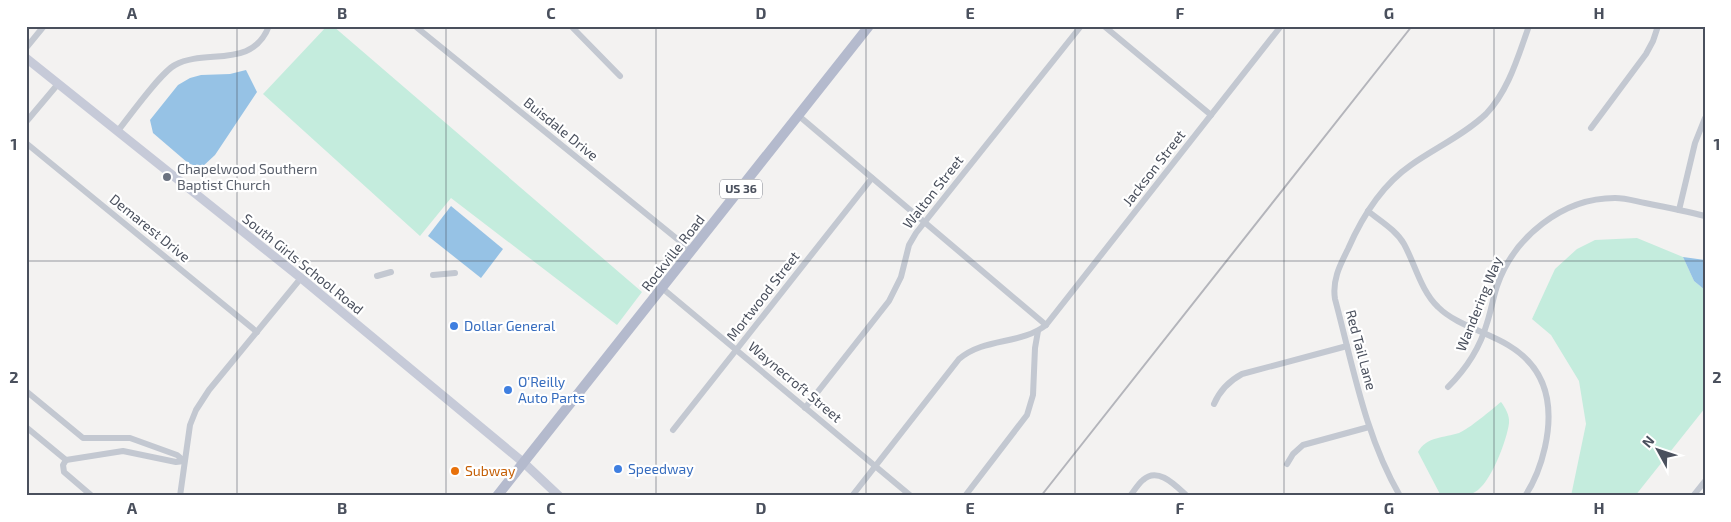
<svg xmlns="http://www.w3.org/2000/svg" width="1731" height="522" viewBox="0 0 1731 522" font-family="'Exo 2',sans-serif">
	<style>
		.green { fill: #c4ecdd }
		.water { fill: #96c2e5 }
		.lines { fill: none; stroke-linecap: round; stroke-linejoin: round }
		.street { stroke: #c3c8d1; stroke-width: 6 }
		.secondary { stroke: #c6cad8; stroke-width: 9 }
		.primary { stroke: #b4bacd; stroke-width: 10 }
		.rail { stroke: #b4b5bb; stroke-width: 2 }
		.grid { fill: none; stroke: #4a505d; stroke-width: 1; stroke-opacity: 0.55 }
		.worship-dot { fill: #6b7280; stroke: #fff; stroke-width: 2 }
		.shop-dot { fill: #3f7fe0; stroke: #fff; stroke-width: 2 }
		.food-dot { fill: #e8710a; stroke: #fff; stroke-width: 2 }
		.labels { text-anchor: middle; stroke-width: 4.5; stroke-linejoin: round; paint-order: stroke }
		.shield { fill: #fff; stroke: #80848e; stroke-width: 1 }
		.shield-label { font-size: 12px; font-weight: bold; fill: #4a505d }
		.street-label { font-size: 14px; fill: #4a505d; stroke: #fff }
		.worship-label { font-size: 14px; fill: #5b616d; stroke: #fff; text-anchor: start }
		.shop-label { font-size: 14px; fill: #366cbe; stroke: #fff; text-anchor: start }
		.food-label { font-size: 14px; fill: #c56008; stroke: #fff; text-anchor: start }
		.neatline { fill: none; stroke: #4a505d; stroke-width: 2 }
		.grid-label { font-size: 16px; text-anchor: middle; font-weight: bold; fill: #4a505d }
	</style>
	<rect width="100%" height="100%" fill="#f3f2f1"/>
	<g class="green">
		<polygon points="327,26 333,26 642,292 617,325 451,198 420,236 263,94"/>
		<polygon points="1637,238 1683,257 1694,281 1705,290 1705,408 1635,496 1571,496 1586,424 1579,381 1551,335 1532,319 1555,269 1577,249 1595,240"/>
		<path d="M 1501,402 C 1505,407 1510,416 1509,423 C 1507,440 1492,479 1478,490 C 1468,498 1453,496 1441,496 L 1418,452 C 1427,436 1444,438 1459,433 C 1469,429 1491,410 1501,402 Z"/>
	</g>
	<g class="water">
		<polygon points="246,70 257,92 215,155 201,168 188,163 153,133 150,120 178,85 190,78 201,75 230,74"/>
		<polygon points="451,206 503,249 481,278 428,236"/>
		<polygon points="1683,257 1705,260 1705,290 1694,281"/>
	</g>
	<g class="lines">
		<g class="street">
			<polyline points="415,26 692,251"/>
			<polyline points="571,26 620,76"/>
			<polyline points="1104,26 1211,115"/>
			<polyline points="26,48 44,26"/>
			<polyline points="799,116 1046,325"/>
			<polyline points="26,122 58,84"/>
			<polyline points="1591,128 1646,54 1653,41 1658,26"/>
			<path d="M 117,132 C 129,117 160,73 175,65 C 206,48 252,70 269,26"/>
			<polyline points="26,143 257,332"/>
			<polyline points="1679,210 1695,143 1705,118"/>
			<path d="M 1368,211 C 1380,221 1396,230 1404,244 C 1415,264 1421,291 1438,307 C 1456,325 1487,332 1508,345 C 1547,368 1554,406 1545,447 C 1541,465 1535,481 1525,496"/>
			<polyline points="433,275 455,273"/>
			<polyline points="377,276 391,272"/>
			<polyline points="662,288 911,496"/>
			<path d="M 1448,387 C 1466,369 1480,348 1487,323 C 1491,311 1493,298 1497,286 C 1514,237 1562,198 1615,198 C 1625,198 1635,201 1645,203 C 1665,207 1685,211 1705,216"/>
			<polyline points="26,391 83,438 130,438 177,455 184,461"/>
			<path d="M 1214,404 C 1220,390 1229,381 1242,374 L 1347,346"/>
			<polyline points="805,408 889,301 901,277 909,245 916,233 1081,26"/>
			<polyline points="26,427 66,460"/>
			<polyline points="673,430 872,178"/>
			<polyline points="66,460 123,451 176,462 184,461"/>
			<polyline points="66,460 63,465 64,472 92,496"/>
			<polyline points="1287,464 1293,454 1303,445 1369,427"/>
			<polyline points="180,496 190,425 196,410 209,390 301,278"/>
			<path d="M 852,496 L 959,359 C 985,337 1021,345 1046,325 L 1281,26"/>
			<polyline points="965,496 1027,415 1033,395 1035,348 1038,331"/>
			<path d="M 1130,496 C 1134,491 1138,484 1143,480 C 1158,466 1176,486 1187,496"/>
			<path d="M 1400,496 C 1365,436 1353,366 1335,299 C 1332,280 1340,265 1348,249 C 1362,217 1382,185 1411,165 C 1435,148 1464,135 1486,114 C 1509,90 1518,56 1529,26"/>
			<polyline points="1693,496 1705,481"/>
		</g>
		<polyline class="secondary" points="26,58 301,278 524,463 559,496"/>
		<polyline class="primary" points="497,496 869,26"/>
		<polyline class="rail" points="1041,496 1412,26"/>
	</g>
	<path class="grid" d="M 237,26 L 237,496M 446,26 L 446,496M 656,26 L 656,496M 866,26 L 866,496M 1075,26 L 1075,496M 1284,26 L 1284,496M 1494,26 L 1494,496M 26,261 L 1705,261"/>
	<circle class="worship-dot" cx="167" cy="177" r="5"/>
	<g class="shop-dot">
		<circle cx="454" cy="326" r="5"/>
		<circle cx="508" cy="390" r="5"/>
		<circle cx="618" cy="469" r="5"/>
	</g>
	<circle class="food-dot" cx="455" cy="471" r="5"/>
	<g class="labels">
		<rect class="shield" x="720" y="179.5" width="42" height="19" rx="4"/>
		<g class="shield-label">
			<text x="741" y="193">US 36</text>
		</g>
		<g class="street-label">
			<text transform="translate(561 129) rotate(39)" y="5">Buisdale Drive</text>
			<text transform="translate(1154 168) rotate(-52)" y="5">Jackson Street</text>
			<text transform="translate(933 192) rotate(-52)" y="5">Walton Street</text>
			<text transform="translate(150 228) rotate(39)" y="5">Demarest Drive</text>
			<text transform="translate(673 253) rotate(-52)" y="5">Rockville Road</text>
			<text transform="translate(303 264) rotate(39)" y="5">South Girls School Road</text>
			<text transform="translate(763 296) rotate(-52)" y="5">Mortwood Street</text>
			<text transform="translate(1479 304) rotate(-68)" y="5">Wandering Way</text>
			<text transform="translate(1361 350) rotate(75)" y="5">Red Tail Lane</text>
			<text transform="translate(795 382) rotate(40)" y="5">Waynecroft Street</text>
		</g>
		<g class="worship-label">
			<text x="177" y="174">Chapelwood Southern<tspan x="177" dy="16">Baptist Church</tspan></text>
		</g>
		<g class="shop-label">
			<text x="464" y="331">Dollar General</text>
			<text x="518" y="387">O'Reilly<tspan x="518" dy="16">Auto Parts</tspan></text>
			<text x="628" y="474">Speedway</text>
		</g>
		<g class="food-label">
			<text x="465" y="476">Subway</text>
		</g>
	</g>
	<rect width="1731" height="522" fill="none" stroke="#ffffff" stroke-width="55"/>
	<g transform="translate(1658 450) rotate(310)" stroke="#ffffff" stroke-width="4" paint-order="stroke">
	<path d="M0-4L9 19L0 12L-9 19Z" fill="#4a505d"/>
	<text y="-8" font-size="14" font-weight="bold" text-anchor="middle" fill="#4a505d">N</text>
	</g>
	<rect x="28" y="28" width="1676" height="466" class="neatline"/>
	<g class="grid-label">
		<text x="132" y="19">A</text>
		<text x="342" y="19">B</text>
		<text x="551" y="19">C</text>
		<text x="761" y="19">D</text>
		<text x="970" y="19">E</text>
		<text x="1180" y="19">F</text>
		<text x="1389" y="19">G</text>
		<text x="1599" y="19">H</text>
		<text x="14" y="150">1</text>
		<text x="1717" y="150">1</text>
		<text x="14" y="383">2</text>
		<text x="1717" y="383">2</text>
		<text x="132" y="514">A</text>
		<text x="342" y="514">B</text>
		<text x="551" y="514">C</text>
		<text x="761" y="514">D</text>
		<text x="970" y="514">E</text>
		<text x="1180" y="514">F</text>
		<text x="1389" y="514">G</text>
		<text x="1599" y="514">H</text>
	</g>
</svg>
